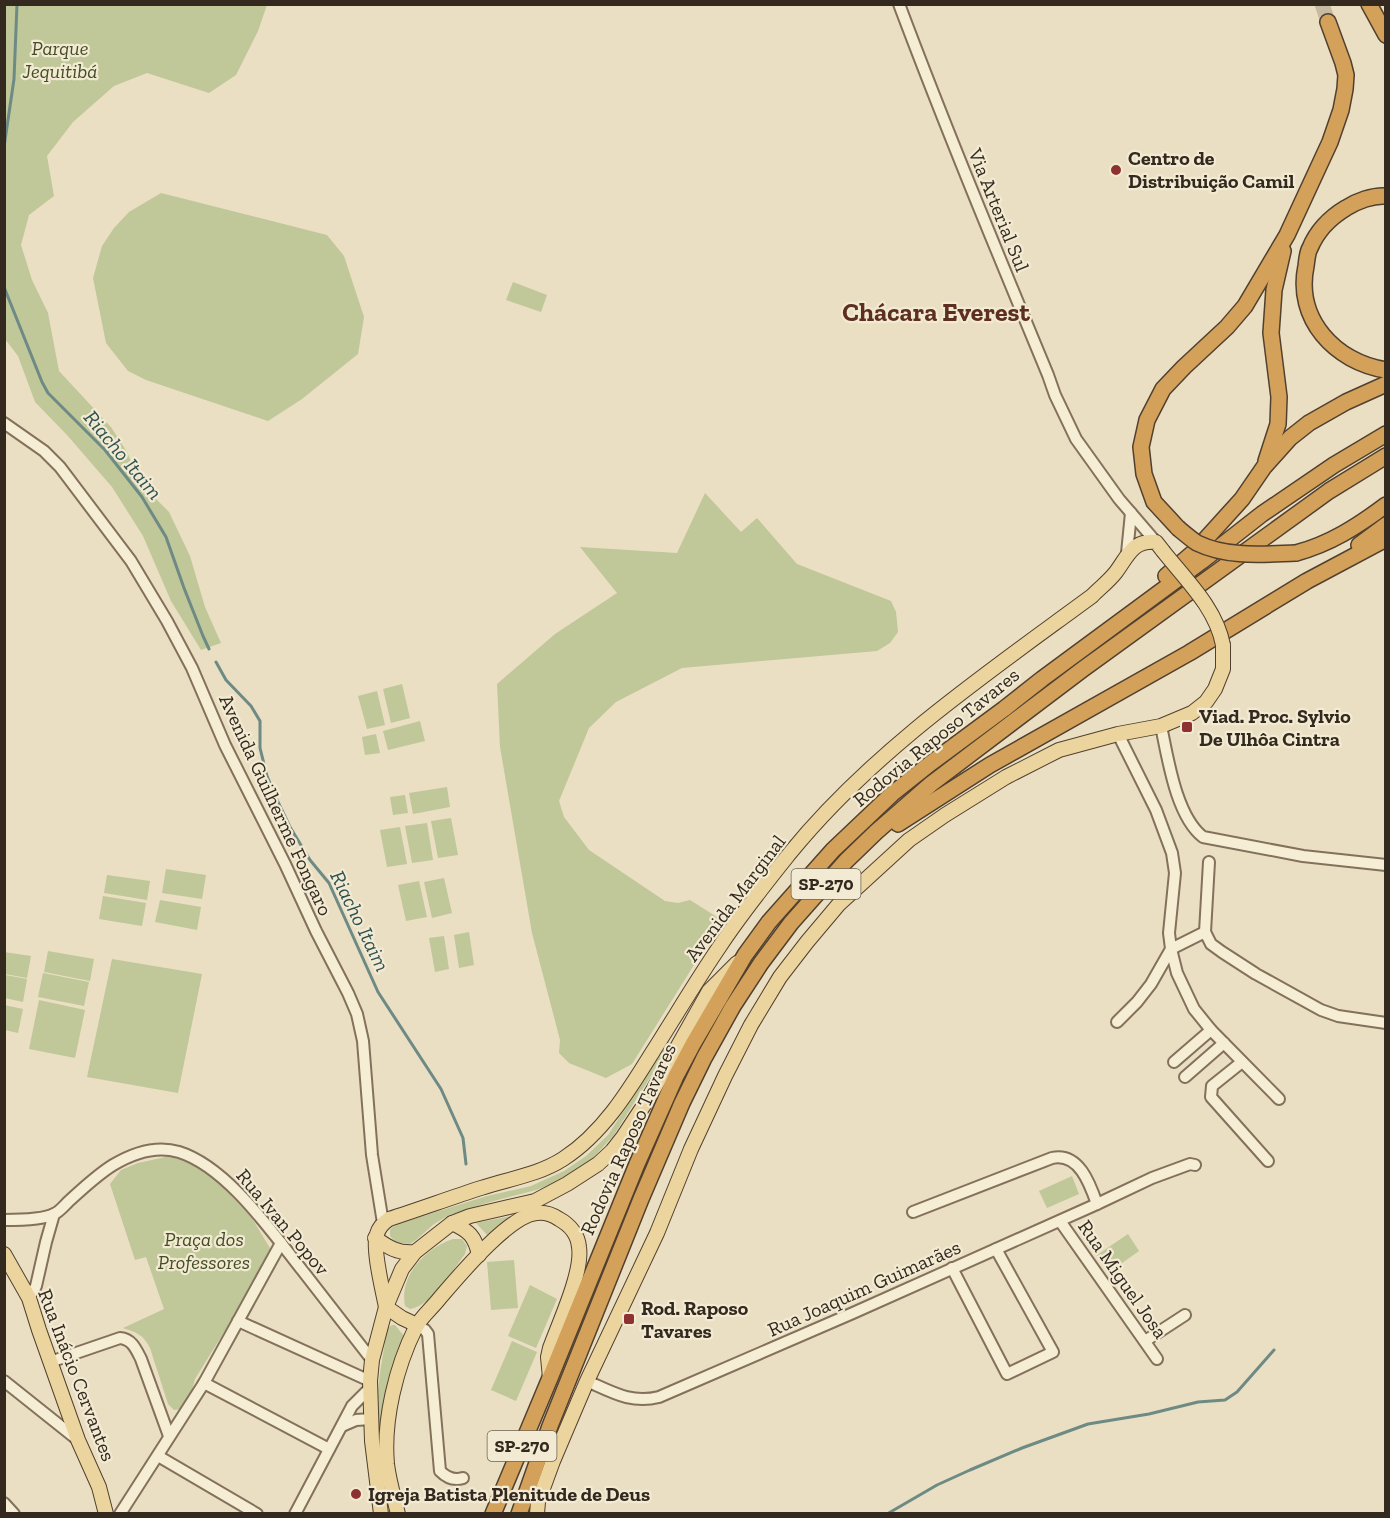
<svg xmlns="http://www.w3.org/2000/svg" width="1390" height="1518" viewBox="0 0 1390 1518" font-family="'Zilla Slab',serif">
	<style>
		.green { fill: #c0c798 }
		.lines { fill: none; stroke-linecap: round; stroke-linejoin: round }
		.stream { stroke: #6d8a84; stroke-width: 3 }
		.highway-tunnel { stroke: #c6bba2; stroke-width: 15; stroke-dasharray: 15 8; stroke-linecap: butt }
		.minor-casing { stroke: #83715b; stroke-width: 14 }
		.major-casing { stroke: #51402f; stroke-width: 16 }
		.highway-casing { stroke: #51402f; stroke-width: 18 }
		.minor { stroke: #f6edd5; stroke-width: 10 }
		.major { stroke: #ebd49d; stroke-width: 14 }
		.highway { stroke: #d3a15a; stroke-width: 15 }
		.major-bridge-casing { stroke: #51402f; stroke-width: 16; stroke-linecap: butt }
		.highway-bridge-casing { stroke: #51402f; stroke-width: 18; stroke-linecap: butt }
		.major-bridge { stroke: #ebd49d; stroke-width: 14 }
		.highway-bridge { stroke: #d3a15a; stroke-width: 15 }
		.poi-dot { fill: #8d3230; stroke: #f2ead2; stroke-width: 2 }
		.labels { text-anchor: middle; stroke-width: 4.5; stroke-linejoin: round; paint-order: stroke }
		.shield { fill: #f2ead2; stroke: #6d6354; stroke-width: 1.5 }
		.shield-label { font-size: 18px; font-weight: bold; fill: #34291e }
		.park-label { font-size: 20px; font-style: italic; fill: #434e26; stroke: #f2ead2 }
		.poi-label { font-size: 20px; font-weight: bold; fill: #34291e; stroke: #f2ead2; text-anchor: start }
		.street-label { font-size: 20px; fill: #34291e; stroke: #f2ead2 }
		.water-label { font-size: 21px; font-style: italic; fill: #2f5251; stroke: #f2ead2 }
		.district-label { font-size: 26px; font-weight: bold; fill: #5d2f21; stroke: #f2ead2 }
	</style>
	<rect width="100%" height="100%" fill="#eadfc3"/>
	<g class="green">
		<polygon points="4,5 267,5 258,31 236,75 209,93 147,73 114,86 73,122 47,156 54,196 29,215 21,245 32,280 48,313 59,371 111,427 127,452 141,484 169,512 190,556 205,607 221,643 201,650 171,601 143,536 112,487 67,435 35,402 18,356 5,339"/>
		<polygon points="161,193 327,235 344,256 364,317 358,354 302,399 268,421 146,380 128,371 106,343 93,278 102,246 114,228 129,212"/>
		<polygon points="513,282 547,295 541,312 506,300"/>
		<polygon points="705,493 741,532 757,518 797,564 891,601 896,612 898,632 890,643 877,651 682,668 616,702 589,728 559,801 564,817 589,850 665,901 678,903 690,900 717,917 718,920 704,942 699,957 632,1064 606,1078 569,1063 559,1053 560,1040 554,1017 532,933 500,747 497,684 555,634 617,593 580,547 677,553"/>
		<polygon points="402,684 410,718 391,723 383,689"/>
		<polygon points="377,691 385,725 367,729 358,696"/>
		<polygon points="420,721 425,741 388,750 383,731"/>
		<polygon points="376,734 380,753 365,755 362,737"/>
		<polygon points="447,787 450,807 413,814 409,793"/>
		<polygon points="405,795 408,813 393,815 390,797"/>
		<polygon points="451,818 458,855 438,858 431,821"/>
		<polygon points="427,823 433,860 412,863 405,826"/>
		<polygon points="400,827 407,864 387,867 380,830"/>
		<polygon points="166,869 206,875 202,899 162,893"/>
		<polygon points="107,875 150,881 147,900 104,893"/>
		<polygon points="444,878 452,913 432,918 424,882"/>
		<polygon points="419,881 427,917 406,921 398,885"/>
		<polygon points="103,896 146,903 142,926 99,919"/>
		<polygon points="160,900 201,907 197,930 155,922"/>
		<polygon points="469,932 474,965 459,968 454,935"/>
		<polygon points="444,936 449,969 435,972 429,938"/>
		<polygon points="48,951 94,959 90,981 44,972"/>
		<polygon points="4,952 31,956 27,978 5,974"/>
		<polygon points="112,959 202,974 178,1093 87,1077"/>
		<polygon points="43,973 89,982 84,1006 38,997"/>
		<polygon points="5,975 27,979 23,1002 5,998"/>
		<polygon points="39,1000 85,1010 75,1058 29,1049"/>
		<polygon points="4,1005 23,1009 18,1033 5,1030"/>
		<polygon points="668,1042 671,1044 614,1135 592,1159 557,1182 536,1190 490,1202 449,1215 434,1224 416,1240 410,1244 397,1243 390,1236 390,1230 394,1225 487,1196 531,1186 564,1171 586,1156 608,1135"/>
		<path d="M 170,1156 L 212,1172 L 245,1207 L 273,1253 L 195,1379 L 188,1405 L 181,1409 L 174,1410 L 168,1404 L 150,1348 C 143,1334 137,1333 123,1328 L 164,1309 L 146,1257 L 135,1260 L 110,1184 L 121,1170 L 138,1163 Z"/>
		<polygon points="1072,1176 1079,1194 1047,1208 1039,1191"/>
		<polygon points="517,1215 488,1236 476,1223"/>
		<polygon points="1128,1234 1139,1251 1108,1273 1097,1255"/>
		<path d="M 453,1239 L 462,1239 L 467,1246 L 465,1254 C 451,1272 433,1305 410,1309 L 405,1306 C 399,1275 426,1248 453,1239 Z"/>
		<polygon points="514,1260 518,1308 491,1310 487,1262"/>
		<polygon points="530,1285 557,1299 536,1348 508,1336"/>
		<path d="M 392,1325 L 395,1325 L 404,1336 L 388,1380 L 381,1436 L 381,1466 C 380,1457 378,1447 377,1438 C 374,1403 381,1365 387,1331 L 389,1327 Z"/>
		<polygon points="512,1341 537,1352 516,1401 491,1390"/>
	</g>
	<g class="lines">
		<g class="stream">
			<polyline points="4,147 14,79 17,4"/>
			<polyline points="4,287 42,382 48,393 105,450 142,497 166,537 184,588 203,636 209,649"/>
			<polyline points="216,662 226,680 251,706 260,721 260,748 267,776 278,802 290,827 310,860 329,883 378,992 441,1089 463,1138 466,1164"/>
			<polyline points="887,1514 937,1485 970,1470 1022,1448 1088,1424 1149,1414 1198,1402 1225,1400 1237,1392 1274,1350"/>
		</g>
		<polyline class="highway-tunnel" points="1322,4 1328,22"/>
		<g class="minor-casing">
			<g id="minor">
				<path d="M 899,4 C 946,129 997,252 1048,375 L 1055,395 L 1076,439 L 1119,499 L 1156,542"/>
				<polyline points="4,423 44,451 60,467 131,561 167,621 192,668 225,745 285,864 316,931 348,993 357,1014 363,1041 372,1155 383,1223"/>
				<polyline points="1127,553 1131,513"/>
				<path d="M 1161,726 C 1168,759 1176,816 1203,837 L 1303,856 L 1386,865"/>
				<polyline points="1209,862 1205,932 1211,944 1222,952 1256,974 1321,1010 1338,1016 1386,1023"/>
				<polyline points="1205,932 1171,949 1177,973 1194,1009 1211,1030 1279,1099"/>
				<polyline points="1117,1022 1137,1002 1151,984 1171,949 1169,933 1175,873 1172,853 1156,810 1118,734"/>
				<polyline points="1174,1062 1211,1030"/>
				<polyline points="1242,1062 1212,1086 1211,1097 1268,1161"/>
				<polyline points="1185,1077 1224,1043"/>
				<path d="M 913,1212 L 1052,1158 C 1079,1152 1090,1184 1097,1204"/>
				<path d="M 4,1220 C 17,1220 43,1220 54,1214 C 59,1212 64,1206 68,1202 C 82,1189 97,1175 113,1165 C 133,1153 156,1145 179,1152 C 227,1167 271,1231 302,1270 C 325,1300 349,1330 372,1360"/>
				<polyline points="1060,1221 1157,1359"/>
				<polyline points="952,1268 1007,1374 1053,1352 996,1249"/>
				<polyline points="29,1298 36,1286 46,1242 54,1214"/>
				<polyline points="238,1321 370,1381"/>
				<path d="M 417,1325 L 425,1330 L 428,1334 L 440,1471 C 447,1478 454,1481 463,1478"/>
				<polyline points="1145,1341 1185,1315"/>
				<path d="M 50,1362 L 120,1338 C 132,1339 136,1349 141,1359 L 169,1436"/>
				<polyline points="4,1381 78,1440"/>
				<path d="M 587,1381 C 612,1392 631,1404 659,1397 L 853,1313 L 1097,1204 L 1152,1178 L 1190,1164 L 1195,1165"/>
				<polyline points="204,1383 329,1449"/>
				<polyline points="342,1426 356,1420 371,1419"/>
				<polyline points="158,1456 257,1514"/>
				<polyline points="4,1503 14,1514"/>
				<polyline points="120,1514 204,1383 281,1243"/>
				<polyline points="295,1514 352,1406 369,1389"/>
			</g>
		</g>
		<g class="major-casing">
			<g id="major">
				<path d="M 452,1223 C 469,1231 475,1236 479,1255"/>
				<path d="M 375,1238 C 388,1247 398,1254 415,1252"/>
				<polyline points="4,1254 29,1298 39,1330 78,1440 99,1487 106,1514"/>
				<path d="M 386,1307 C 383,1292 372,1247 377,1234 C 379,1227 383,1223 389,1219 C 420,1209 450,1198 481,1188 C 508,1179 538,1175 563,1159 C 602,1134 628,1092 652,1053 C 675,1017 696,981 720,946 C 741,914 766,883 790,853 C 874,750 986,674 1092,596 C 1100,588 1109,581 1116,572 C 1128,556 1132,540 1156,542 L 1163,551"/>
				<polyline points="386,1307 402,1318 417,1325"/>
				<polyline points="381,1514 372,1441 370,1381 372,1360 386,1307 402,1269 415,1252 452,1223 470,1216 535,1201 567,1184 598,1164 612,1151 623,1137 648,1099 709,991 737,963"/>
				<path d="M 398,1514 C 394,1497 389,1481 387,1464 C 383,1420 396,1367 416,1327 C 421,1317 432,1308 439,1299 C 458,1277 509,1215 537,1213 C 545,1212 553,1215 559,1219 C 570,1225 578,1235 579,1247 C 583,1272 559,1323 550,1348 L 548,1357 L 550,1378"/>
				<polyline points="537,1514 538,1502 553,1461 587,1381 657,1233 691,1149 725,1076 751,1025 780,977 807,942 839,904 909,840 945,815 1006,777 1059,750 1118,734 1161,726 1192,713 1206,702 1215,689 1223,669 1223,645"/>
			</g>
		</g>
		<g class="highway-casing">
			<g id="highway">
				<polyline points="1369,4 1386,35"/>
				<path d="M 1386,196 C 1373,195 1357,201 1346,208 C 1331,217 1317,231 1310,248 C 1307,253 1307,260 1306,266 C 1295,319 1335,362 1386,370"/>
				<polyline points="1266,461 1278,424 1279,397 1271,333 1274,290 1283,251"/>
				<polyline points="1178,528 1154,502 1144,474 1141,447 1147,420 1163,389 1184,367 1227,327 1245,306 1287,235 1330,142 1341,110 1345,89 1346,75 1343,63 1328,22"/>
				<polyline points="1359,545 1386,525"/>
				<path d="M 1296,553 C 1330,544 1358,526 1386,505"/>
				<polyline points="1166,576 1194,552 1242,499 1264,467 1290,438 1309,423 1346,402 1386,384"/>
				<polyline points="898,824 990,765 1189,653 1307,581 1386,539"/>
				<polyline points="493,1514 550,1378 637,1164 676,1076 693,1044 745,955 769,922 833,850 892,794 931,763 1004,709 1042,679 1202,561 1262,514 1334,465 1386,434"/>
				<polyline points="519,1514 550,1426 641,1199 682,1103 704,1058 733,1006 761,963 791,923 846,861 876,832 931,784 1083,669 1329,491 1386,456"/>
			</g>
		</g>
		<use href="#minor" class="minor"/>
		<use href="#major" class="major"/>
		<use href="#highway" class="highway"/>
		<g class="major-bridge-casing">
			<path id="major-bridge" d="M 1163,551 C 1186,580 1216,608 1223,645"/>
		</g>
		<g class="highway-bridge-casing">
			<path id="highway-bridge" d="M 1178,528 C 1184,533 1191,539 1197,543 C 1228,558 1264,554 1296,553"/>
		</g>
		<use href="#major-bridge" class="major-bridge"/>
		<use href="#highway-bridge" class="highway-bridge"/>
	</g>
	<g class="poi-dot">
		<circle cx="1116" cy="170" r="6"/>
		<rect x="1181" y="721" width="12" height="12" rx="3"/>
		<rect x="623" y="1313" width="12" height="12" rx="3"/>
		<circle cx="356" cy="1494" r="6"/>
	</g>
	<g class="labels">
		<g class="shield">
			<rect x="791.5" y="869" width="69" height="30" rx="4.5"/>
			<rect x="487.5" y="1431" width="69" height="30" rx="4.5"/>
		</g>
		<g class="shield-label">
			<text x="826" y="890">SP-270</text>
			<text x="522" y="1452">SP-270</text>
		</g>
		<g class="park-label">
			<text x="60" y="55">Parque<tspan x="60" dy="23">Jequitibá</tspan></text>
			<text x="204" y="1246">Praça dos<tspan x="204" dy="23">Professores</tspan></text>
		</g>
		<g class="poi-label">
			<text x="1128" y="165">Centro de<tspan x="1128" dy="23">Distribuição Camil</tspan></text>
			<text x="1199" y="723">Viad. Proc. Sylvio<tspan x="1199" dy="23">De Ulhôa Cintra</tspan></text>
			<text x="641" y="1315">Rod. Raposo<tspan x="641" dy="23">Tavares</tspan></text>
			<text x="368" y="1501">Igreja Batista Plenitude de Deus</text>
		</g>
		<g class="street-label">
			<text transform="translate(999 210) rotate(68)" y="7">Via Arterial Sul</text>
			<text transform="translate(936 737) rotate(-39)" y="7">Rodovia Raposo Tavares</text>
			<text transform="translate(276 805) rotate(65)" y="7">Avenida Guilherme Fongaro</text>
			<text transform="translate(735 898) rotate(-53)" y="7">Avenida Marginal</text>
			<text transform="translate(628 1139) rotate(-66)" y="7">Rodovia Raposo Tavares</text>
			<text transform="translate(283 1222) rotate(50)" y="7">Rua Ivan Popov</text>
			<text transform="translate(1123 1279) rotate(55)" y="7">Rua Miguel Josa</text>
			<text transform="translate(864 1288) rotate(-24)" y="7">Rua Joaquim Guimarães</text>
			<text transform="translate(77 1375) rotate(69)" y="7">Rua Inácio Cervantes</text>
		</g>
		<g class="water-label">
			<text transform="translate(123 455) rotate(50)" y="7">Riacho Itaim</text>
			<text transform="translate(360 921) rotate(64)" y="7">Riacho Itaim</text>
		</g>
		<g class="district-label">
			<text x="936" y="321">Chácara Everest</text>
		</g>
	</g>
	<rect width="1390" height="1518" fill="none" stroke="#34291e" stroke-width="12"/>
</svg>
